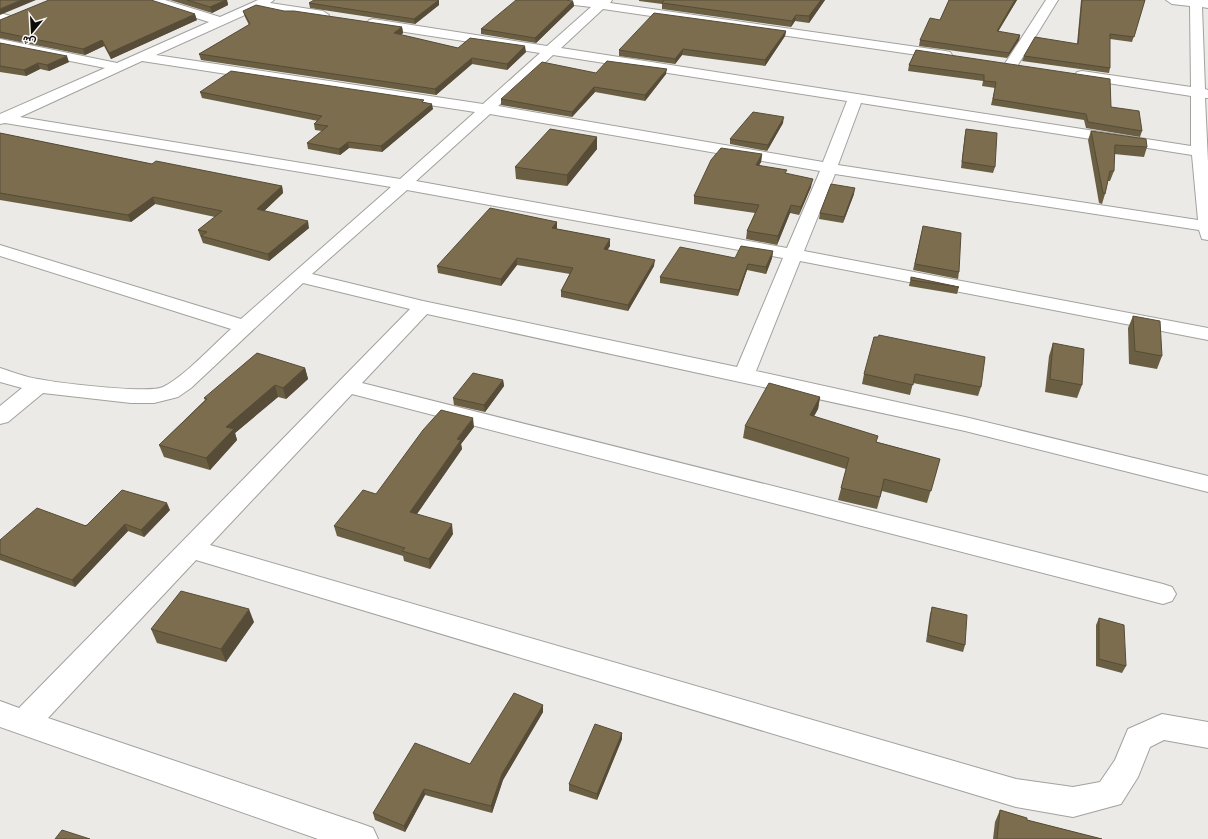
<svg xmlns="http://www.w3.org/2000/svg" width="1208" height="839" viewBox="0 0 1208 839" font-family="'Nunito Sans',Vazirmatn,sans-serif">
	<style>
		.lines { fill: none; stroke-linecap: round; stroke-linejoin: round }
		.minor-casing { stroke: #a2a19e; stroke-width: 2 }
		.minor { fill: #fff; fill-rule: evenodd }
		.wall { fill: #6a5e43 }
		.shaded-wall { fill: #564c37 }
		.building { fill: #7b6d4e; stroke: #564c37 }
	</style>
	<rect width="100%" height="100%" fill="#ebeae7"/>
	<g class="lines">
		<g class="minor-casing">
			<g id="minor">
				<path d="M 147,0 L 165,0 L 220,17 L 258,0 L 274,0 L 270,3 L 323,11 L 329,15 L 323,19 L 258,9 L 156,55 L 483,104 L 540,53 L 373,27 L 367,23 L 369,20 L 373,19 L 547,46 L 591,7 L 566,4 L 560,0 L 612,0 L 610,3 L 945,51 L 950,52 L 952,55 L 950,58 L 945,59 L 603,9 L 561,48 L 1191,146 L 1191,96 L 1082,79 L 1077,78 L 1075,75 L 1077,72 L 1082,71 L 1191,87 L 1190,6 L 1172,4 L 1166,0 L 1208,0 L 1208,8 L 1202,7 L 1205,89 L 1208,90 L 1208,98 L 1205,98 L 1208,162 L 1208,240 L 1202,239 L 1199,230 L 835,174 L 804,251 L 1208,328 L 1208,340 L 800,261 L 756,371 L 965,417 L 1208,476 L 1208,492 L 965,431 L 427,314 L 362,383 L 1163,584 L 1172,587 L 1176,594 L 1172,601 L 1163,604 L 352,394 L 210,545 L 1016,779 L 1073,787 L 1100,782 L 1115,760 L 1128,729 L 1162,714 L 1208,722 L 1208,748 L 1164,740 L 1150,747 L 1138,777 L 1121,804 L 1073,817 L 1016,807 L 196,560 L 48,718 L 362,824 L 373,828 L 378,839 L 318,839 L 0,727 L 0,701 L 19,708 L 410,309 L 303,283 L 191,388 L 178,397 L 154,403 L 131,403 L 43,393 L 8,422 L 0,424 L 0,406 L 22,388 L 0,382 L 0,368 C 13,372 25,377 38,379 C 58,383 149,394 163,387 C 185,376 212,346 231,329 L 0,256 L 0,245 L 241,319 L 391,187 L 5,123 L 0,124 L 0,114 L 105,68 L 0,47 L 0,39 L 117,63 L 209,22 L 149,3 ZM 553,55 L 847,101 L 823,162 L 498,106 ZM 142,61 L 475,112 L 400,179 L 20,117 ZM 861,103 L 1192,155 L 1198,220 L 838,165 ZM 490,114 L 820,171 L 787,248 L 416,181 ZM 407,190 L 783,258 L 737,367 L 423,301 L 312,274 Z"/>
				<polygon points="1046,0 1058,0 1016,68 1006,68 1004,65"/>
				<polygon points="0,13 11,16 13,19 7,23 0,21"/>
			</g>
		</g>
		<use href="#minor" class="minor"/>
	</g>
	<g class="wall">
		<polygon points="170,0 227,0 228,5 212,13"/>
		<polygon points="439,0 439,5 415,24 310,8 309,3"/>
		<polygon points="639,0 825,0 809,23 795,21 791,27 662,9 662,4 639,1"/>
		<polygon points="949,0 1017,0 998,32 1020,35 1019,40 1007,58 919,46 920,40 940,20"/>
		<polygon points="1081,0 1145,0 1132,42 1110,39 1110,68 1109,73 1022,61 1024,56 1077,44"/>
		<polygon points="573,1 574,6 536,43 481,34 481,29"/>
		<polygon points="243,11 284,11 402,27 403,33 401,35 458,48 526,52 507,70 472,64 436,95 201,60 199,54 249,25 245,17"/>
		<polygon points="0,20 197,20 111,59 104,46 85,55 0,38"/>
		<polygon points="786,31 785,36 765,66 682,55 675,64 619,56 619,50"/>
		<polygon points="0,43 69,62 49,71 40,69 26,76 0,72"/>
		<polygon points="916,50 1111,107 1142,131 1140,137 1086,128 1084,120 991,105 995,88 982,86 983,81 908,71 909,65"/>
		<polygon points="596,73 666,74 645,101 595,92 572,117 501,105 501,99"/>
		<polygon points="200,92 424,102 433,109 382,152 349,148 340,155 308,149 307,143 322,131 315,130 314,124 318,121 202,98"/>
		<polygon points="783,123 767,151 730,144 730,139"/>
		<polygon points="966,129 995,167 993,173 961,168 965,134"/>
		<polygon points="1091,131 1147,147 1144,157 1114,154 1114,171 1110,181 1108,181 1105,194 1102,204 1099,203 1088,140"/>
		<polygon points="0,133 152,164 282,186 283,193 264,211 309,228 269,261 203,243 198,230 215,217 155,204 131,222 0,200"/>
		<polygon points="597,137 597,149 567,186 516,179 515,167"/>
		<polygon points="762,154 761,162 759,165 786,174 811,187 799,215 790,213 777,245 746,239 747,231 755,213 694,204 694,196"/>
		<polygon points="854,194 843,223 819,219 820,213"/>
		<polygon points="557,222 557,229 610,239 610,246 607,250 654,266 628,311 561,297 561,291 570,274 517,265 501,286 438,273 437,266"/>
		<polygon points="923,226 959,272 958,279 913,270"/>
		<polygon points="773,251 772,258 766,274 747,270 738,296 660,283 660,277 735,258"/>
		<polygon points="911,277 959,287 957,294 909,286"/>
		<polygon points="1133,316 1162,356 1157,369 1129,364 1128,328"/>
		<polygon points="878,337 981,387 978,396 913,383 910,395 862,384 864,374"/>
		<polygon points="1053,343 1082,385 1077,398 1045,392 1049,356"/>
		<polygon points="305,368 308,379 286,399 278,397 235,433 237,440 210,470 164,457 159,445 205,400 204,398"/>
		<polygon points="503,380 504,386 485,412 454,405 453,398"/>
		<polygon points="820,397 818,409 814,416 877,442 940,459 927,503 882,491 877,509 838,500 846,469 743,438 745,426"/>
		<polygon points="474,427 461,444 462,449 417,514 453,534 430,569 404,561 403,556 337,536 334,526 376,494"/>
		<polygon points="170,510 144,537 128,531 75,587 0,560 0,540"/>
		<polygon points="932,607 965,645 963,652 926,642 930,614"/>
		<polygon points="1099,618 1126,666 1122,673 1096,666 1096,625"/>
		<polygon points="254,622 226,662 157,643 151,629"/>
		<polygon points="543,705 543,712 503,780 492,813 425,795 405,832 375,820 373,813 470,764"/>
		<polygon points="622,733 622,739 597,800 569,791 569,784"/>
		<polygon points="1000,810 1027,820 1102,839 993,839 995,822"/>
	</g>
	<g class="shaded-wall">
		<polygon points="21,0 36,0 0,15 0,9"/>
		<polygon points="226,0 227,0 228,5 212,13 210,7"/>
		<polygon points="439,0 439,5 415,24 414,19"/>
		<polygon points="821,0 825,0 809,23 809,16"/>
		<polygon points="1015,0 1017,0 995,36 997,31"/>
		<polygon points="573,1 574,6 536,43 535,38"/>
		<polygon points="195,14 197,20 111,59 109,53"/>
		<polygon points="796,15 795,21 791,27 792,21"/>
		<polygon points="402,27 403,33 395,39 394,33"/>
		<polygon points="786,31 785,36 765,66 765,60"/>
		<polygon points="1020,35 1019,40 1007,58 1009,53"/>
		<polygon points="102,40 104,46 85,55 83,49"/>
		<polygon points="525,46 526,52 507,70 507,64"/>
		<polygon points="683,49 682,55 675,64 675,59"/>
		<polygon points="67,56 69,62 49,71 47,65"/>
		<polygon points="472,58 472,64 436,95 435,89"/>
		<polygon points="38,63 40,69 26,76 24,70"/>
		<polygon points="667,69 666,74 645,101 645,95"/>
		<polygon points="594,87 595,92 572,117 572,112"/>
		<polygon points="432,104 433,109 382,152 381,146"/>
		<polygon points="784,117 783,123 767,151 768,145"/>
		<polygon points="597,137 597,149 567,186 567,175"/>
		<polygon points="348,142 349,148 340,155 339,149"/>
		<polygon points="762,154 761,162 755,173 756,165"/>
		<polygon points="813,179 811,187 799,215 801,207"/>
		<polygon points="282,186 283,193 259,216 257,209"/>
		<polygon points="855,188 854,194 843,223 844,217"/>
		<polygon points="153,197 155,204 131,222 128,215"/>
		<polygon points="791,205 790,213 777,245 778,236"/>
		<polygon points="308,221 309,228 269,261 268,254"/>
		<polygon points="557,222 557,228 553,234 552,228"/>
		<polygon points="610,239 610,246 604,256 604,249"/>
		<polygon points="773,251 772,258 766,274 766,267"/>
		<polygon points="517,258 517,265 501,286 501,279"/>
		<polygon points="655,260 654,266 628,311 628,305"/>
		<polygon points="748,264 747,270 738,296 739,290"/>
		<polygon points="305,368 308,379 286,399 283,388"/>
		<polygon points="503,380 504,386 485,412 484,405"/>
		<polygon points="275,385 278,397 235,433 237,440 210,470 206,458 226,427"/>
		<polygon points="820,397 818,409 808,427 810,415"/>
		<polygon points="473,418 474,427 461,444 462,449 412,521 410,512 457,439"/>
		<polygon points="167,503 170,510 144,537 141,530"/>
		<polygon points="125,524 128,531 75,587 72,580"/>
		<polygon points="452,524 453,534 430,569 429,559"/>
		<polygon points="249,609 254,622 226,662 221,649"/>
		<polygon points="543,705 543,712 503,780 492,813 491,806 502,774"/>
		<polygon points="622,733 622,739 597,800 597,794"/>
		<polygon points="424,789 425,795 405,832 404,826"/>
	</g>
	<g class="building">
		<polygon points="0,0 21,0 0,9"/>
		<polygon points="49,0 151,0 195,14 109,53 102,40 83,49 0,32 0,20"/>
		<polygon points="187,0 226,0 210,7"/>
		<polygon points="314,0 439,0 414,19 309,3"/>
		<polygon points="516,0 564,0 573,1 535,38 481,29"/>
		<polygon points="664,0 821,0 809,16 796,15 792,21 662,3"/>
		<polygon points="949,0 1015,0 997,31 1020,35 1009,53 920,40 930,18 940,20"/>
		<polygon points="1082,0 1145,0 1134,37 1110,34 1110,68 1024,56 1035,37 1078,44"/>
		<polygon points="256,5 284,11 294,11 402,27 394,33 458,48 470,38 525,46 507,64 472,58 435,89 199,54 250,24 243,11"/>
		<polygon points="654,13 786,31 765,60 683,49 675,59 619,50"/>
		<polygon points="0,43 67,56 47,65 38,63 24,70 0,66"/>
		<polygon points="916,50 1110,79 1111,107 1139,111 1142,131 1088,122 1086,114 993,99 996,82 984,81 984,75 909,65"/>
		<polygon points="607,61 667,69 645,95 594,87 572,112 501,99 542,62 596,73"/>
		<polygon points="231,71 424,100 422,102 432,104 381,146 348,142 339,149 307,143 328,126 314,124 322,116 200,92"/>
		<polygon points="753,112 784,117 768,145 730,139"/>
		<polygon points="550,129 597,137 567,175 515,167"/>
		<polygon points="966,129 997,133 995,167 962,162"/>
		<polygon points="1091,131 1146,139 1147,147 1115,145 1114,171 1110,171 1105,194 1103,193"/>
		<polygon points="0,133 152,164 156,161 282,186 257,209 308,221 268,254 201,236 207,232 198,230 222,211 153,197 128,215 0,193"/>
		<polygon points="721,148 762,154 756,165 787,170 785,173 813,179 801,207 791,205 778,236 747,231 759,205 694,196 711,160"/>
		<polygon points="831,184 855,188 844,217 820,213"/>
		<polygon points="490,208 557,222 552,228 610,239 604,249 655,260 628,305 561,291 573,268 517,258 501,279 437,266"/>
		<polygon points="923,226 961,233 959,272 915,264"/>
		<polygon points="741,246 773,251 766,267 748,264 739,290 660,277 680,247 735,258"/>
		<polygon points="911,277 959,287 911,280"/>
		<polygon points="1133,316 1160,321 1162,356 1135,351"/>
		<polygon points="879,335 985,357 981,387 915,374 913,385 864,374 874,337 878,337"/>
		<polygon points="1053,343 1084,349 1082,385 1050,379"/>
		<polygon points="257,353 305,368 283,388 275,385 226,427 234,429 206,458 159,445 207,399 204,398"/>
		<polygon points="473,373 503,380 484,405 453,398"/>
		<polygon points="769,383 820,397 810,415 878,436 876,442 940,459 931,491 884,479 880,497 841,488 849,458 745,426"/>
		<polygon points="441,410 473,418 457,439 461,440 410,512 452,524 429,559 402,551 405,548 334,526 363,490 376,494 423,430"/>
		<polygon points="122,490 167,503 141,530 125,524 72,580 0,554 0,540 37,508 86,526"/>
		<polygon points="181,591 249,609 221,649 151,629"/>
		<polygon points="932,607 967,615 965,645 928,635"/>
		<polygon points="1099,618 1124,625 1126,666 1099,659"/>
		<polygon points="514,693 543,705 502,774 491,806 424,789 404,826 373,813 415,743 470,764"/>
		<polygon points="595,724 622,733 597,794 569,784"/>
		<polygon points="1000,810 1027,818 1027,820 1102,839 997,839"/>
		<polygon points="62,830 90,839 55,839"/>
	</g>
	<g transform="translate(32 32) rotate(198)" stroke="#f9f7f4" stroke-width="3" paint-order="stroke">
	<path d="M0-3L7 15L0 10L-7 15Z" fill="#0c0c0b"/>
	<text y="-6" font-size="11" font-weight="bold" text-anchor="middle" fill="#0c0c0b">ش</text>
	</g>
</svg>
